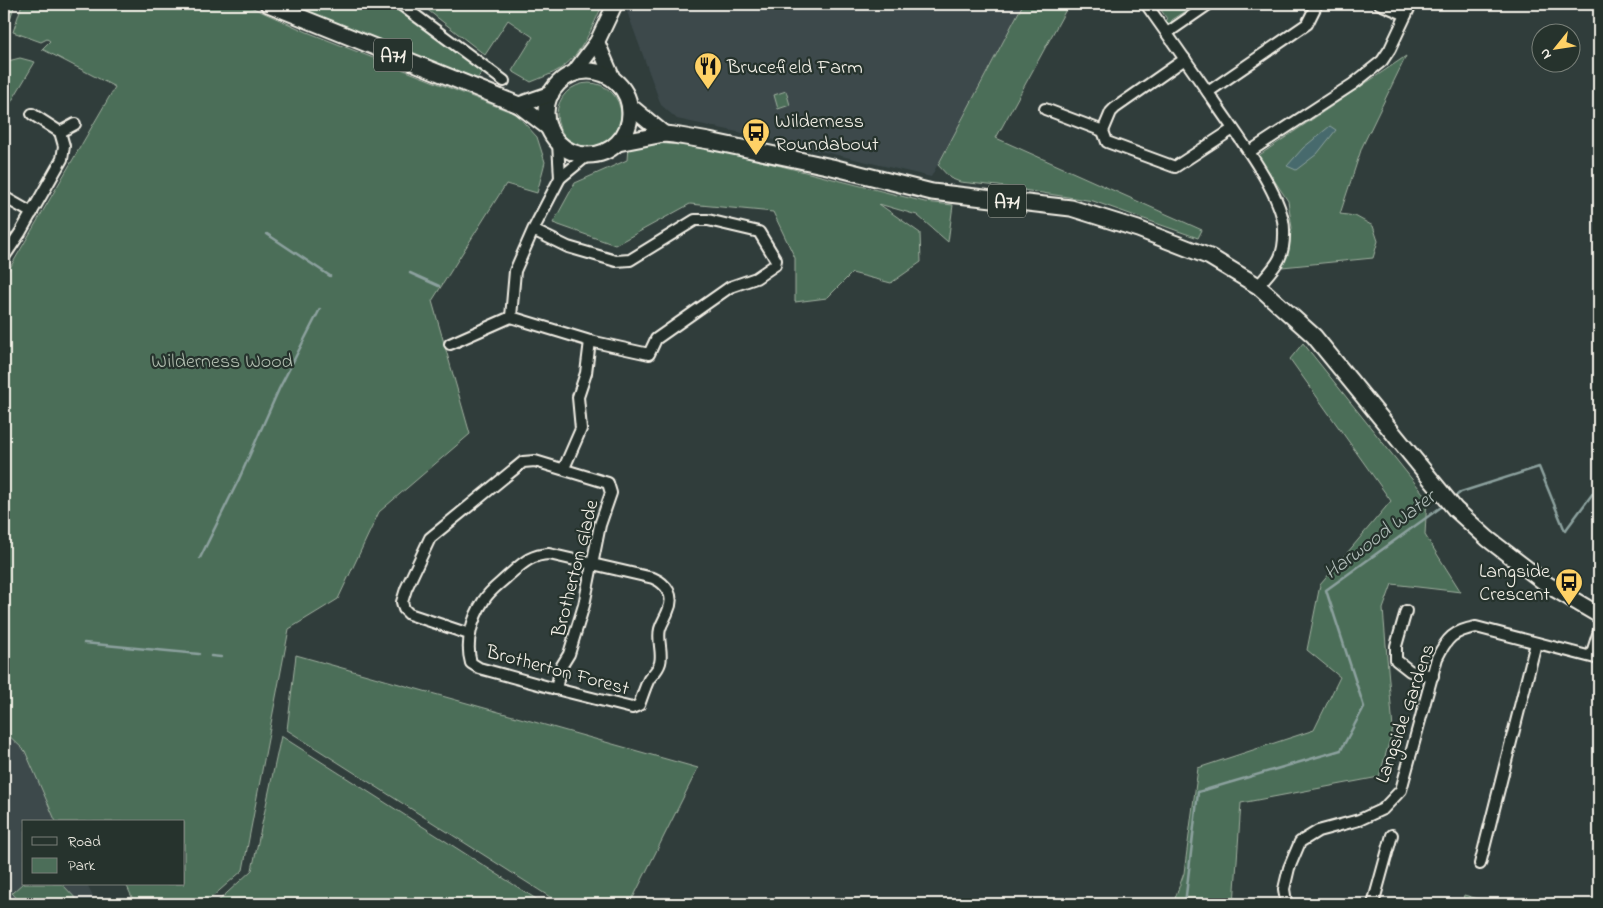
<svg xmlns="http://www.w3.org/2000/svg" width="1603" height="908" viewBox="0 0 1603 908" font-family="'Indie Flower',sans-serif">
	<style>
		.built { fill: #3c494c }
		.green { fill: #4c6e59; stroke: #a0b0a0 }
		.water { fill: #476b6d; stroke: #8ca19e }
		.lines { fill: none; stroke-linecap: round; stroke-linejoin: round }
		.stream { stroke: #8ca19e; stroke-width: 2.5 }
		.street-casing { stroke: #f4f1e8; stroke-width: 14 }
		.secondary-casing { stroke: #f4f1e8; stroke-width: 18 }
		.primary-casing { stroke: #f4f1e8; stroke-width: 19 }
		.street { stroke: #26332d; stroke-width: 10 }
		.secondary { stroke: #26332d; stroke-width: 14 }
		.primary { stroke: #26332d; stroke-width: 15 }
		.labels { text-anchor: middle; stroke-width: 4.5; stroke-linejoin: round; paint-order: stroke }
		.shield { fill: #26332d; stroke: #b6b8b0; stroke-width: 1 }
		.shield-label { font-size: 19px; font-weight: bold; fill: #f4f1e8 }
		.poi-label { font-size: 20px; fill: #f4f1e8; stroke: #26332d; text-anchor: start }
		.park-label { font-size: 20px; fill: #b1bdaf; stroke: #26332d }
		.street-label { font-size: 20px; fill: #f4f1e8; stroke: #26332d }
		.water-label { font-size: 21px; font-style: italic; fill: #afbbb7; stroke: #26332d }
	</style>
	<rect width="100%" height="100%" fill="#303d3b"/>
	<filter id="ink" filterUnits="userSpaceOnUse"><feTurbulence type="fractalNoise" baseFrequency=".02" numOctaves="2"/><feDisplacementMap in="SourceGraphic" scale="10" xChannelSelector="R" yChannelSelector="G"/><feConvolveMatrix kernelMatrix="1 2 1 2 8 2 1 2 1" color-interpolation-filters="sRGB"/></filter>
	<g filter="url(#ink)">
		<g class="built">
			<polygon points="626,4 1023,4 931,177 761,137 677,119 661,105 625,6"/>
			<polygon points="4,731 25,751 56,822 24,822 24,884 87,884 97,904 5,904 4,903"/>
		</g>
		<g class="green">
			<polygon points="4,4 15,4 4,37"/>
			<polygon points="22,4 244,4 307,32 516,114 537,137 545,162 537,193 506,184 432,301 470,434 379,512 338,599 289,629 243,870 204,904 135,904 126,884 184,884 184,822 56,822 25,751 4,731 4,618 6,595 4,594 4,278 115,87 42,49 50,41 47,39 41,42 13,32"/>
			<polygon points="293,4 352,4 363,8 367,4 396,4 482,72 477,79 361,35"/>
			<path d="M 420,4 L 603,4 C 592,27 583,53 560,69 C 552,74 541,78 531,82 L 512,71 L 533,37 L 508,20 L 485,55 Z"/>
			<polygon points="1023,4 1069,4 996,138 1202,230 1198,238 1093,201 998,186 960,182 950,178 938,165"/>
			<polygon points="1157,4 1197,4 1172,20 1171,25 1165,24 1167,19"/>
			<polygon points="1406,56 1362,147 1340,214 1355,216 1373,226 1378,241 1373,258 1282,267 1292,228 1288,201 1258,156"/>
			<polygon points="20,58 35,62 4,114 4,62"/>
			<circle cx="589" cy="115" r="32"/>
			<polygon points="786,91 790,105 778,109 774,95"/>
			<polygon points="656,143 705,147 925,202 953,205 948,242 917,215 879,204 920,233 921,262 891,283 852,273 827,298 795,302 795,258 773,212 690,204 615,245 553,223 575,183 627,160 628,147"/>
			<polygon points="1303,343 1427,498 1425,535 1461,592 1392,584 1383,609 1393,729 1379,777 1241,803 1234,904 1173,904 1184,873 1198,768 1314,730 1340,677 1307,650 1320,585 1391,501 1290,359"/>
			<polygon points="296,655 698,768 633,898 615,904 561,904 287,730"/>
			<polygon points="281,736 544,904 215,904 252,870"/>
			<polygon points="24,882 24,884 62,884 81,904 22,904 12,893"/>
			<polygon points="1464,895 1497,904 1462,904"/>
		</g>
		<polygon class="water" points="1330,126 1336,130 1317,154 1296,170 1287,166 1303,148"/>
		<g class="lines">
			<g class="stream">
				<polyline points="267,234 330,276"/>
				<polyline points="410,273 439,286"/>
				<polyline points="1452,499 1461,492 1539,467 1565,531 1599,485"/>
				<polyline points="200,558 239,479 279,389 320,309"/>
				<polyline points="84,643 199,654"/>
				<polyline points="211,656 221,657"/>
				<polyline points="1185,904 1198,792 1341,750 1364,707 1326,590 1444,505"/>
			</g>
			<g class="street-casing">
				<g id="street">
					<polyline points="400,4 504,81"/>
					<path d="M 1146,4 C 1170,38 1194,72 1218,107 C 1237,135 1284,196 1284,230 C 1285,259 1276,265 1258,286"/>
					<polyline points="1406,15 1411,4"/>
					<polyline points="1167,33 1209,4"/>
					<polyline points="1185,59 1115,108 1111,112 1103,131 1107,142 1175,167 1233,129"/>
					<polyline points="1208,92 1307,24 1317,4"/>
					<polyline points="1045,109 1103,131"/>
					<polyline points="60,132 75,124"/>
					<polyline points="558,143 560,178"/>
					<polyline points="1249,152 1353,84 1382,61 1390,49 1406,15 1380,4"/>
					<polyline points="4,197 32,213"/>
					<polyline points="533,230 568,247 616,261 630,260 695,220 708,220 759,232 776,260 775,265 756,278 730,287 656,339 649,354 590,341 511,317 515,271 533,230 560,178 588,155"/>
					<polyline points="4,257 20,233 62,159 64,146 60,132 32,114"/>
					<polyline points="450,344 511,317"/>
					<polyline points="564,468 581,429 578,397 586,373 590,341"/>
					<path d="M 549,554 L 653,578 C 667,584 675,596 668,611 C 666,617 662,622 660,629 C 657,640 663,652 660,663 C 658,670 653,674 649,679 C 645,687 642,697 639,705 L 632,708 L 556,689 L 479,668 L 471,663 C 465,643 472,618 484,600 C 490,590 501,583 509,575 C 523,563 530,555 549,554 Z"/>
					<polyline points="1406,611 1396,646 1396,660 1410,671 1433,676"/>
					<polyline points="469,634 409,614 404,609 402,602 406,589 430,538 523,462 535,461 608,483 611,493 600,525 584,605 569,654 561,667 556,689"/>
					<polyline points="1591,656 1599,631"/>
					<polyline points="1480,864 1536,643"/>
					<path d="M 1288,904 L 1286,902 L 1284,889 L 1289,868 L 1300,842 L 1318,831 L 1359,820 L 1383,809 L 1401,790 L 1437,658 C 1447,638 1453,631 1476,627 L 1599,659"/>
					<polyline points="1373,904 1392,835"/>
				</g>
			</g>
			<g class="secondary-casing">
				<g id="secondary">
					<polyline points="597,42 613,79"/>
					<polyline points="573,74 597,42 615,4"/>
				</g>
			</g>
			<g class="primary-casing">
				<g id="primary">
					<polyline points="268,4 519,105 549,128"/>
					<circle cx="588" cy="113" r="42"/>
					<polyline points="519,105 551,94"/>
					<polyline points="630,106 664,134"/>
					<polyline points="618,143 664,134 674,135 709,141 832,167 932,192 1071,208 1138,229 1210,257 1258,286 1314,336 1455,509 1488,539 1548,585 1599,615"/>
				</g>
			</g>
			<use href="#street" class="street"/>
			<use href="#secondary" class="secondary"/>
			<use href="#primary" class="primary"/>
		</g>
	</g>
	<defs>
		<g id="restaurant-pin" transform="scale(1.4375)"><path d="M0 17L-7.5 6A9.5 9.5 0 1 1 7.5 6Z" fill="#ffd166" stroke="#26332d"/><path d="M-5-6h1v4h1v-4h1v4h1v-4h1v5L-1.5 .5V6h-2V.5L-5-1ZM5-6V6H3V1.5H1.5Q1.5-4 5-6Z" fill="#111"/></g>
		<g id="bus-pin" transform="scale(1.4375)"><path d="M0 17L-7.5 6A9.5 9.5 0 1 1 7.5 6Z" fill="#ffd166" stroke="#26332d"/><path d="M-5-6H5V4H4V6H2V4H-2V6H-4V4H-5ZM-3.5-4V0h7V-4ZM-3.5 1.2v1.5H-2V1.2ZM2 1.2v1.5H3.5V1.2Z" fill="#111"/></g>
	</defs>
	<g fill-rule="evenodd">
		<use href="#restaurant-pin" x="708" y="66"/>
		<use href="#bus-pin" x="756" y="132"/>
		<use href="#bus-pin" x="1569" y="582"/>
	</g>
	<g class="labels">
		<g class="shield">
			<rect x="374" y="38.5" width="38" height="33" rx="4"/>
			<rect x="988" y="184.5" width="38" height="33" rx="4"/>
		</g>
		<g class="shield-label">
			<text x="393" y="62">A71</text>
			<text x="1007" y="208">A71</text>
		</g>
		<g class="poi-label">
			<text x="727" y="73">Brucefield Farm</text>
			<text x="775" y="127">Wilderness<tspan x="775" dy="23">Roundabout</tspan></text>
			<text x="1550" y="577" text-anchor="end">Langside<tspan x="1550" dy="23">Crescent</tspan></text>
		</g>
		<g class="park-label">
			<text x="222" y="367">Wilderness Wood</text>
		</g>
		<g class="street-label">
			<text transform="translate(574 568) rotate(-76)" y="7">Brotherton Glade</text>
			<text transform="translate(558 669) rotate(15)" y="7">Brotherton Forest</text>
			<text transform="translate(1404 713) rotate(-71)" y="7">Langside Gardens</text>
		</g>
		<g class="water-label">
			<text transform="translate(1379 534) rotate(-37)" y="7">Harwood Water</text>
		</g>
	</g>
	<rect width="1603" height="908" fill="none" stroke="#26332d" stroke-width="20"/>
	<rect x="10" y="10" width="1583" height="888" fill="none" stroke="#f4f1e8" stroke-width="2" filter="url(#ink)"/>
	<rect x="22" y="820" width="162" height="65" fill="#26332d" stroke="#787f78"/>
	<rect x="32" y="837" width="25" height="8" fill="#26332d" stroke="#787f78"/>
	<text x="68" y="846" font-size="15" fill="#f4f1e8">Road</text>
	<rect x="32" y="858" width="25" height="15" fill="#4c6e59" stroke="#787f78"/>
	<text x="68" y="870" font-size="15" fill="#f4f1e8">Park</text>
	<g transform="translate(1556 48) rotate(240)"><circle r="24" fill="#26332d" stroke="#787f78"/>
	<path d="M0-4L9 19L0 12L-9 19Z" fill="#ffd166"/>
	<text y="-8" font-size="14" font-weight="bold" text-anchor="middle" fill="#f4f1e8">N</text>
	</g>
</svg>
